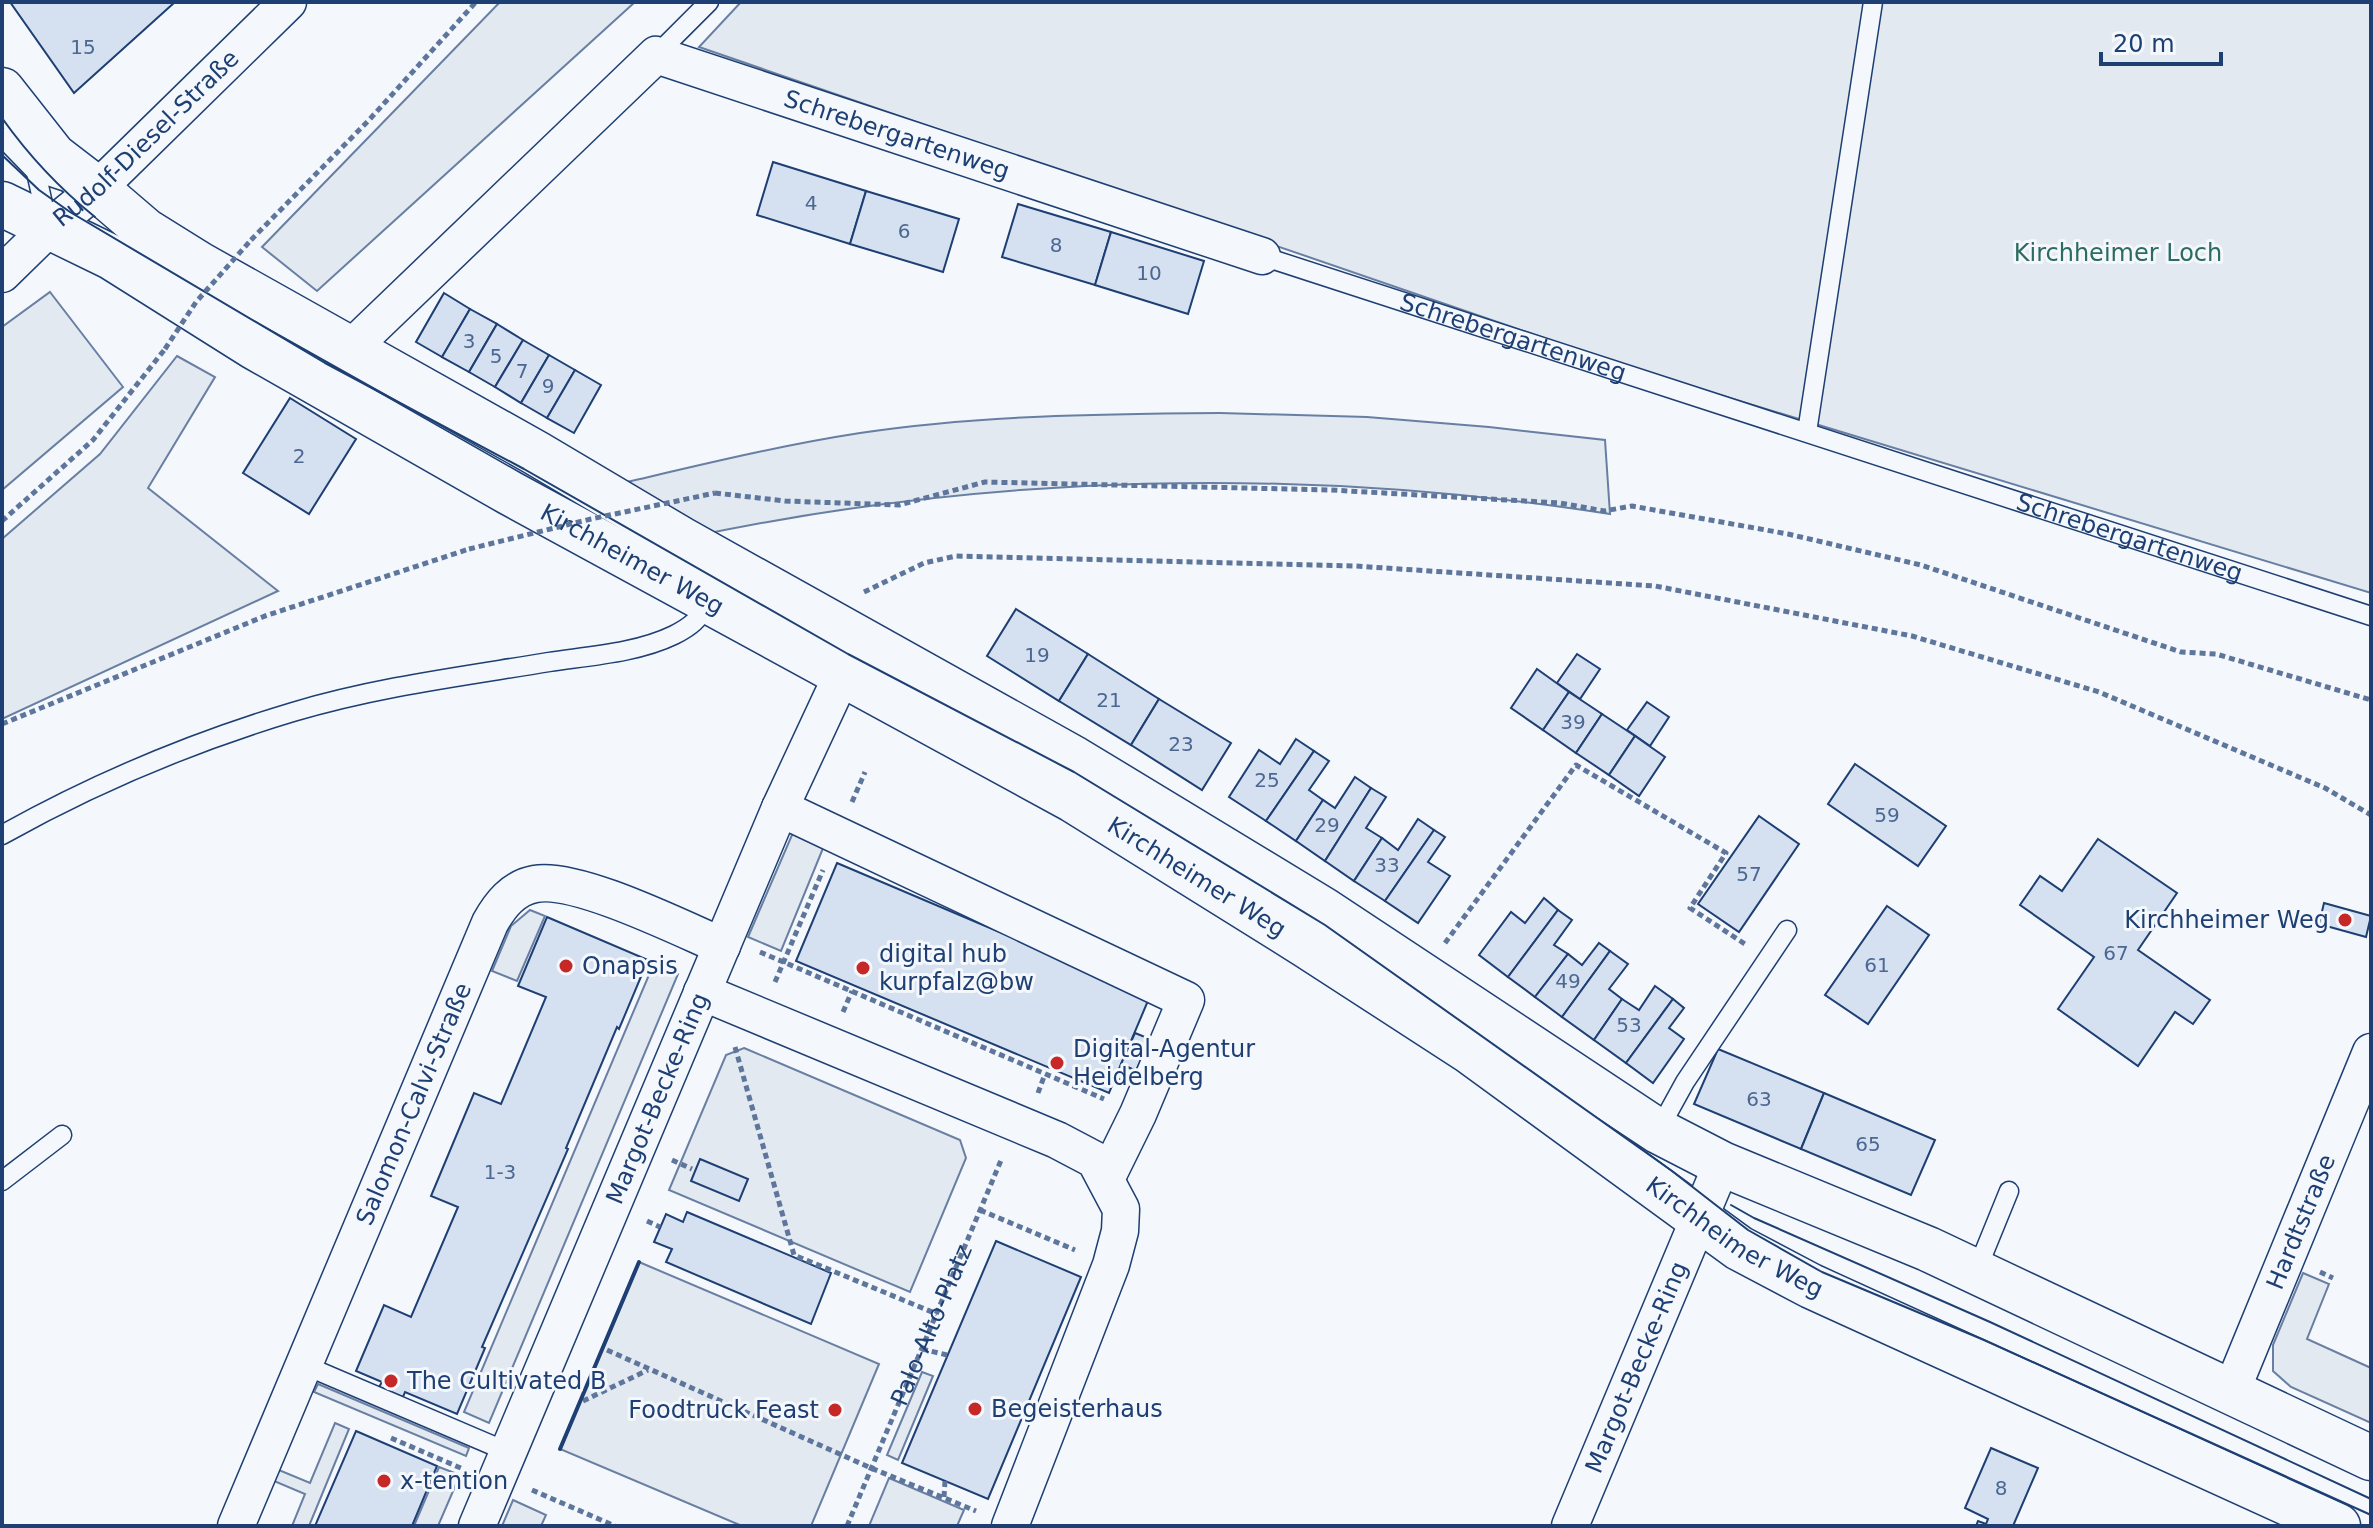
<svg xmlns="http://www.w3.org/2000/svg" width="2373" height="1528" viewBox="0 0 2373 1528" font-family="'DejaVu Sans',sans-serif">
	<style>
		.green { fill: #e3e9f0; stroke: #687fa3; stroke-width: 2 }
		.building { fill: #d5e0f0; stroke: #1d3f73; stroke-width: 2 }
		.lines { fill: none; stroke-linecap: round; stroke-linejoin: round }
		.lane-casing { stroke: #1d3f73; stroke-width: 21 }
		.street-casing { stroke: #1d3f73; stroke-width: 39 }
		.secondary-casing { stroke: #1d3f73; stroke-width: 47 }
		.path { stroke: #5e769c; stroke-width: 5; stroke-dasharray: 6 4; stroke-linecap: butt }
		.lane { stroke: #f4f7fb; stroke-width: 18 }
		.street { stroke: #f4f7fb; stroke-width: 36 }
		.secondary { stroke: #f4f7fb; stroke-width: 44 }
		.tram { stroke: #1d3f73; stroke-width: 2 }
		.path-bridge { stroke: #5e769c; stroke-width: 5; stroke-dasharray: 6 4; stroke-linecap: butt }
		.wall { stroke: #1d3f73; stroke-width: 4 }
		.poi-dot { fill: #c62828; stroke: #f4f7fb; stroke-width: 3 }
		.labels { text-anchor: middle; stroke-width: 6; stroke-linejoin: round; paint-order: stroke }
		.number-label { font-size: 20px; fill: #4b6792 }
		.street-label { font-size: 24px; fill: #1d3f73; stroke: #f4f7fb }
		.park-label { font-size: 24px; fill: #2c6c60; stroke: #f4f7fb }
		.poi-label { font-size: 24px; fill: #1d3f73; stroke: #f4f7fb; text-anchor: start }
	</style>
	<rect width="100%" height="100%" fill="#f4f7fb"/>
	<g class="green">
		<polygon points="500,2 635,2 317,291 262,247"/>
		<polygon points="741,2 2371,2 2371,593 1628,367 699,47"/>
		<polygon points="50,292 123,387 2,490 2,327"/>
		<polygon points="177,356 215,377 148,488 278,591 2,719 2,539 100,454"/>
		<path d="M 1220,413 L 1367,417 L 1489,427 L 1605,440 L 1610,514 C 1301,466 987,473 681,539 L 627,482 C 704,464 782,445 860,433 C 979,415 1100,414 1220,413 Z"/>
		<polygon points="795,828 826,841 781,951 748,937"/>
		<polygon points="530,910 545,916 517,981 492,971 511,926"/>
		<polygon points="654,963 678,974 489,1423 464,1412"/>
		<polygon points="744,1048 960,1140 966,1158 910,1292 669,1190 726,1055"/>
		<polygon points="639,1262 879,1364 811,1526 742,1526 560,1449"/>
		<polygon points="2303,1273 2329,1284 2307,1339 2371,1368 2371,1423 2291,1387 2273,1371 2273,1345"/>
		<polygon points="922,1372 933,1376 898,1460 887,1455"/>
		<polygon points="318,1384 469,1448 466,1456 314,1392"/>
		<polygon points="335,1423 349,1429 309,1526 292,1526 305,1494 274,1481 279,1470 310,1483"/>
		<polygon points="439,1467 460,1475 438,1526 414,1526"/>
		<polygon points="889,1478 964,1510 957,1526 869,1526"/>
		<polygon points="513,1500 546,1515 541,1526 502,1526"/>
	</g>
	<g class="building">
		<polygon points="10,2 175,2 74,93"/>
		<polygon points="773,162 866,191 850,244 757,215"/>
		<polygon points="866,191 959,219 943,272 850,244"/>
		<polygon points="1018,204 1111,232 1095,285 1002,257"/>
		<polygon points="1111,232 1204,261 1188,314 1095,285"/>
		<polygon points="444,293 470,309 442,357 416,342"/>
		<polygon points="470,309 497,324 469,372 442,357"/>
		<polygon points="497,324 523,340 495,387 469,372"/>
		<polygon points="523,340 549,355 521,403 495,387"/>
		<polygon points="549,355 575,370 547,418 521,403"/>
		<polygon points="575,370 601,385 574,433 547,418"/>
		<polygon points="290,398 356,439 309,514 243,473"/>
		<polygon points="1016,609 1088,654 1059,701 987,656"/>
		<polygon points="1088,654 1159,699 1131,745 1059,701"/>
		<polygon points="1577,654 1600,669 1580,699 1557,683"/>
		<polygon points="1537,669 1569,692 1543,730 1511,708"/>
		<polygon points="1569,692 1602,714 1576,753 1543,730"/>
		<polygon points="1159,699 1231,743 1202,790 1131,745"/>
		<polygon points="1647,702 1669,717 1650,746 1627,730"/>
		<polygon points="1602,714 1635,736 1609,775 1576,753"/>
		<polygon points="1635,736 1665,757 1639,796 1609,775"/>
		<polygon points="1296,739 1314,751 1266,821 1229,797 1259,750 1280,764"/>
		<polygon points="1314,751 1329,761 1309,790 1323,800 1296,841 1266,821"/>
		<polygon points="1855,764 1946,826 1918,866 1828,804"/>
		<polygon points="1355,777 1371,788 1325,861 1296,841 1323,800 1335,808"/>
		<polygon points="1371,788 1386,797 1366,828 1382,838 1354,881 1325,861"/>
		<polygon points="1759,816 1799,844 1739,932 1698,904"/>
		<polygon points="1418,819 1434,830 1385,901 1354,881 1382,838 1398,850"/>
		<polygon points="1434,830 1445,837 1428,862 1450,876 1418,923 1385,901"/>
		<polygon points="2098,839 2177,893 2138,950 2210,1000 2193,1024 2175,1012 2138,1066 2058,1009 2094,957 2020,905 2040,876 2062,891"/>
		<polygon points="837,863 1150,996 1109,1093 796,961"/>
		<polygon points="1544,898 1558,910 1508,977 1479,955 1511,912 1525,923"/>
		<polygon points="2324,903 2371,916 2366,937 2319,924"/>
		<polygon points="1887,906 1929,935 1868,1024 1825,995"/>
		<polygon points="1558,910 1572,920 1554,945 1568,954 1535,997 1508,977"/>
		<polygon points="547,917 648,960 619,1029 617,1027 566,1148 568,1149 482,1347 485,1348 457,1414 405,1392 403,1397 379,1387 382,1382 356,1371 384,1305 411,1317 458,1207 431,1196 474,1093 501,1104 546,997 518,986"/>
		<polygon points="1599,943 1610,951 1562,1017 1535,997 1568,954 1582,965"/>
		<polygon points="1610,951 1628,964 1609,989 1622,999 1594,1040 1562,1017"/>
		<polygon points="1655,986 1673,999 1626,1063 1594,1040 1622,999 1639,1010"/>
		<polygon points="1673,999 1684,1008 1669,1028 1684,1039 1653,1083 1626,1063"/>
		<polygon points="1135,1033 1150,1039 1136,1071 1121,1064"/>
		<polygon points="1718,1049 1824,1093 1801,1149 1694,1104"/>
		<polygon points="1121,1064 1136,1071 1130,1084 1116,1078"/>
		<polygon points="1824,1093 1935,1140 1911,1195 1801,1149"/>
		<polygon points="700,1159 748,1179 739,1201 691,1181"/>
		<polygon points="687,1212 831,1273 811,1324 666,1262 672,1249 654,1242 666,1214 683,1222"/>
		<polygon points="996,1241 1081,1277 988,1499 902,1463"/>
		<polygon points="356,1431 437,1466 412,1526 315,1526"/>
		<polygon points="1991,1448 2038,1468 2013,1526 1976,1526 1978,1521 1986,1524 1988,1519 1965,1508"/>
	</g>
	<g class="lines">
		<g class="lane-casing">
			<g id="lane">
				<polyline points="656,55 709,2"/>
				<polyline points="2,137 36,172 63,181"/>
				<polyline points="36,172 47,222"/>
				<path id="s2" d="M 1262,256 L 2371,616"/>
				<polyline points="1807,432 1873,2"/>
				<path d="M 2,835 C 93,784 193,742 293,712 C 376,687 464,676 549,662 C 589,656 637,653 674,635 C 690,627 700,619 708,603"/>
				<polyline points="1658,1131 1685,1082 1787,930"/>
				<polyline points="2,1181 62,1135"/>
				<polyline points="1976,1272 2009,1191"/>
				<polyline points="304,1365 508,1452"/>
			</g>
		</g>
		<g class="street-casing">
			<g id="street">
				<path id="s3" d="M 2,274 L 49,228 L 97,189 L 288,2"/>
				<path id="s4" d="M 350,349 L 656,55 L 1262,256"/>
				<polyline points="780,808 1186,1000 1138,1114 1106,1179"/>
				<polyline points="702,992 1057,1140 1095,1160 1121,1209 1120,1231 1111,1265 1010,1526"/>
				<path id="s5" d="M 2231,1392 L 2371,1052"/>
				<path id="s6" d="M 236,1526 L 490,923 C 500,905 513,888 535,884 C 576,876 680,928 722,946"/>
				<path id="s7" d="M 477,1526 L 780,808 L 842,675"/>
				<path id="s8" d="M 1570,1526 L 1722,1164"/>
			</g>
		</g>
		<g class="secondary-casing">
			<g id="secondary">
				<polyline points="2,90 54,156 97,189 146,231 199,264 536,453 681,539 1075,759 1324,910 1658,1131 1722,1164 1928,1249 2371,1458"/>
				<path id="s9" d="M 2,204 L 111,257 L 254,347 L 510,493 L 1073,800 L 1307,946 L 1469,1051 L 1739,1248 L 1811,1286 L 2338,1526"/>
			</g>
		</g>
		<g class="path">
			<polyline points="251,240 369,120 476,2"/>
			<polyline points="715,493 785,501 899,505 985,482 1331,490 1560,503 1604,511 1632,506 1788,534 1921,565 2181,652 2216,654 2371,700"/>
			<polyline points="2,521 93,440 165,349"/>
			<polyline points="864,592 924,563 956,556 1355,566 1655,586 1912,636 2099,692 2325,788 2371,815"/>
			<polyline points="2,724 265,616 469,549"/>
			<polyline points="852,802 865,772"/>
			<polyline points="1445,943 1576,765 1726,853 1690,908 1745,944"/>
			<polyline points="760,952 1104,1099"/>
			<polyline points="775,982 823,870"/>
			<polyline points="843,1012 852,991"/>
			<polyline points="735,1047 794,1255 937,1314"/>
			<polyline points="1038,1093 1045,1074"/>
			<polyline points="672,1160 692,1169"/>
			<polyline points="980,1210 1075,1250"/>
			<polyline points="647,1221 660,1227"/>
			<polyline points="2320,1272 2333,1278"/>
			<polyline points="922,1349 947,1355"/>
			<polyline points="607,1350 871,1468 976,1511"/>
			<polyline points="583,1401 648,1370"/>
			<polyline points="391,1438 463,1469"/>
			<polyline points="532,1490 615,1526"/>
			<polyline points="944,1497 945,1481"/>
			<path id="s1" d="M 847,1526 L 1002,1158"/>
		</g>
		<use href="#lane" class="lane"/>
		<use href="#street" class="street"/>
		<use href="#secondary" class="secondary"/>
		<g class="tram">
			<path d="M 2,118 C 29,156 59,188 95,217"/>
			<polyline points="2,155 39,190 70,212 325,363 524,469 848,654 1074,772 1325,925 1672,1171 1748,1230 1822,1272 1984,1340 2371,1515"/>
			<polyline points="1731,1205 1754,1218 1990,1322 2371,1499"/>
		</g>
		<g class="path-bridge">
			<polyline points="165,349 196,302 251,240"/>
			<polyline points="469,549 591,519 715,493"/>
		</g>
		<polyline class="wall" points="560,1449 639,1262"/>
	</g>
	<g class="poi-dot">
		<circle cx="2345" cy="920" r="8"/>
		<circle cx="566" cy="966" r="8"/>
		<circle cx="863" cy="968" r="8"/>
		<circle cx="1057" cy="1063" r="8"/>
		<circle cx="391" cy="1381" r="8"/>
		<circle cx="975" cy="1409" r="8"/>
		<circle cx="835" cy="1410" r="8"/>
		<circle cx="384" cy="1481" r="8"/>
	</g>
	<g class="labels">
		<g class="number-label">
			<text x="83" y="54">15</text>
			<text x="811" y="210">4</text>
			<text x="904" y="238">6</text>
			<text x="1056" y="252">8</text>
			<text x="1149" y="280">10</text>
			<text x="469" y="348">3</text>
			<text x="496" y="363">5</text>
			<text x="522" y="378">7</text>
			<text x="548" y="393">9</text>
			<text x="299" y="463">2</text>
			<text x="1037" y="662">19</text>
			<text x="1109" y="707">21</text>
			<text x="1573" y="729">39</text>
			<text x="1181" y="751">23</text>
			<text x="1267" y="787">25</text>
			<text x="1887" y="822">59</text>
			<text x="1327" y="832">29</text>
			<text x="1387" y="872">33</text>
			<text x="1749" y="881">57</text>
			<text x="2116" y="960">67</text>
			<text x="1877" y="972">61</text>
			<text x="1568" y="988">49</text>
			<text x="1629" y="1032">53</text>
			<text x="1759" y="1106">63</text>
			<text x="1868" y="1151">65</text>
			<text x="500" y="1179">1-3</text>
			<text x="2001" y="1495">8</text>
		</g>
		<g class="street-label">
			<text dy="8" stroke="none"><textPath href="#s4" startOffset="678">Schrebergartenweg</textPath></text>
			<text dy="8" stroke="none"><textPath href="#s3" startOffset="198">Rudolf-Diesel-Straße</textPath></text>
			<text dy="8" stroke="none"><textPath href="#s2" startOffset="264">Schrebergartenweg</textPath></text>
			<text dy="8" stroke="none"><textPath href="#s2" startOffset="912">Schrebergartenweg</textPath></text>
			<text dy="8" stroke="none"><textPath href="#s9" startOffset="724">Kirchheimer Weg</textPath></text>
			<text dy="8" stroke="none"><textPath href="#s9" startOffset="1372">Kirchheimer Weg</textPath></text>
			<text dy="8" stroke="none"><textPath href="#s7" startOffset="464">Margot-Becke-Ring</textPath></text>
			<text dy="8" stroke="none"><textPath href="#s6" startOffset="458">Salomon-Calvi-Straße</textPath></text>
			<text dy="8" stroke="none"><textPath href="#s5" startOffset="184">Hardtstraße</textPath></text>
			<text dy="8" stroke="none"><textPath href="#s9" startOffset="2020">Kirchheimer Weg</textPath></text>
			<text dy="8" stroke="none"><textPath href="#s1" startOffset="218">Palo-Alto-Platz</textPath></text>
			<text dy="8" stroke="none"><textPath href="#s8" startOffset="172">Margot-Becke-Ring</textPath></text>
		</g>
		<g class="park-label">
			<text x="2118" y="261">Kirchheimer Loch</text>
		</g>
		<g class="poi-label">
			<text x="2329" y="928" text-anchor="end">Kirchheimer Weg</text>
			<text x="879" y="962">digital hub<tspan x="879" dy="28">kurpfalz@bw</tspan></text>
			<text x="582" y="974">Onapsis</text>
			<text x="1073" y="1057">Digital-Agentur<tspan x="1073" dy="28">Heidelberg</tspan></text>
			<text x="407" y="1389">The Cultivated B</text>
			<text x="991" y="1417">Begeisterhaus</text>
			<text x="819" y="1418" text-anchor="end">Foodtruck Feast</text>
			<text x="400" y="1489">x-tention</text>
		</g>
	</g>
	<rect width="2373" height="1528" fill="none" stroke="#1d3f73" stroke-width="8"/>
	<path d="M2101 52v12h120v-12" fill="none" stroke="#1d3f73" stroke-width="4"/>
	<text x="2113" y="52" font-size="24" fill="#1d3f73" stroke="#f4f7fb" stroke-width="6" paint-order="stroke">20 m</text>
</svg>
